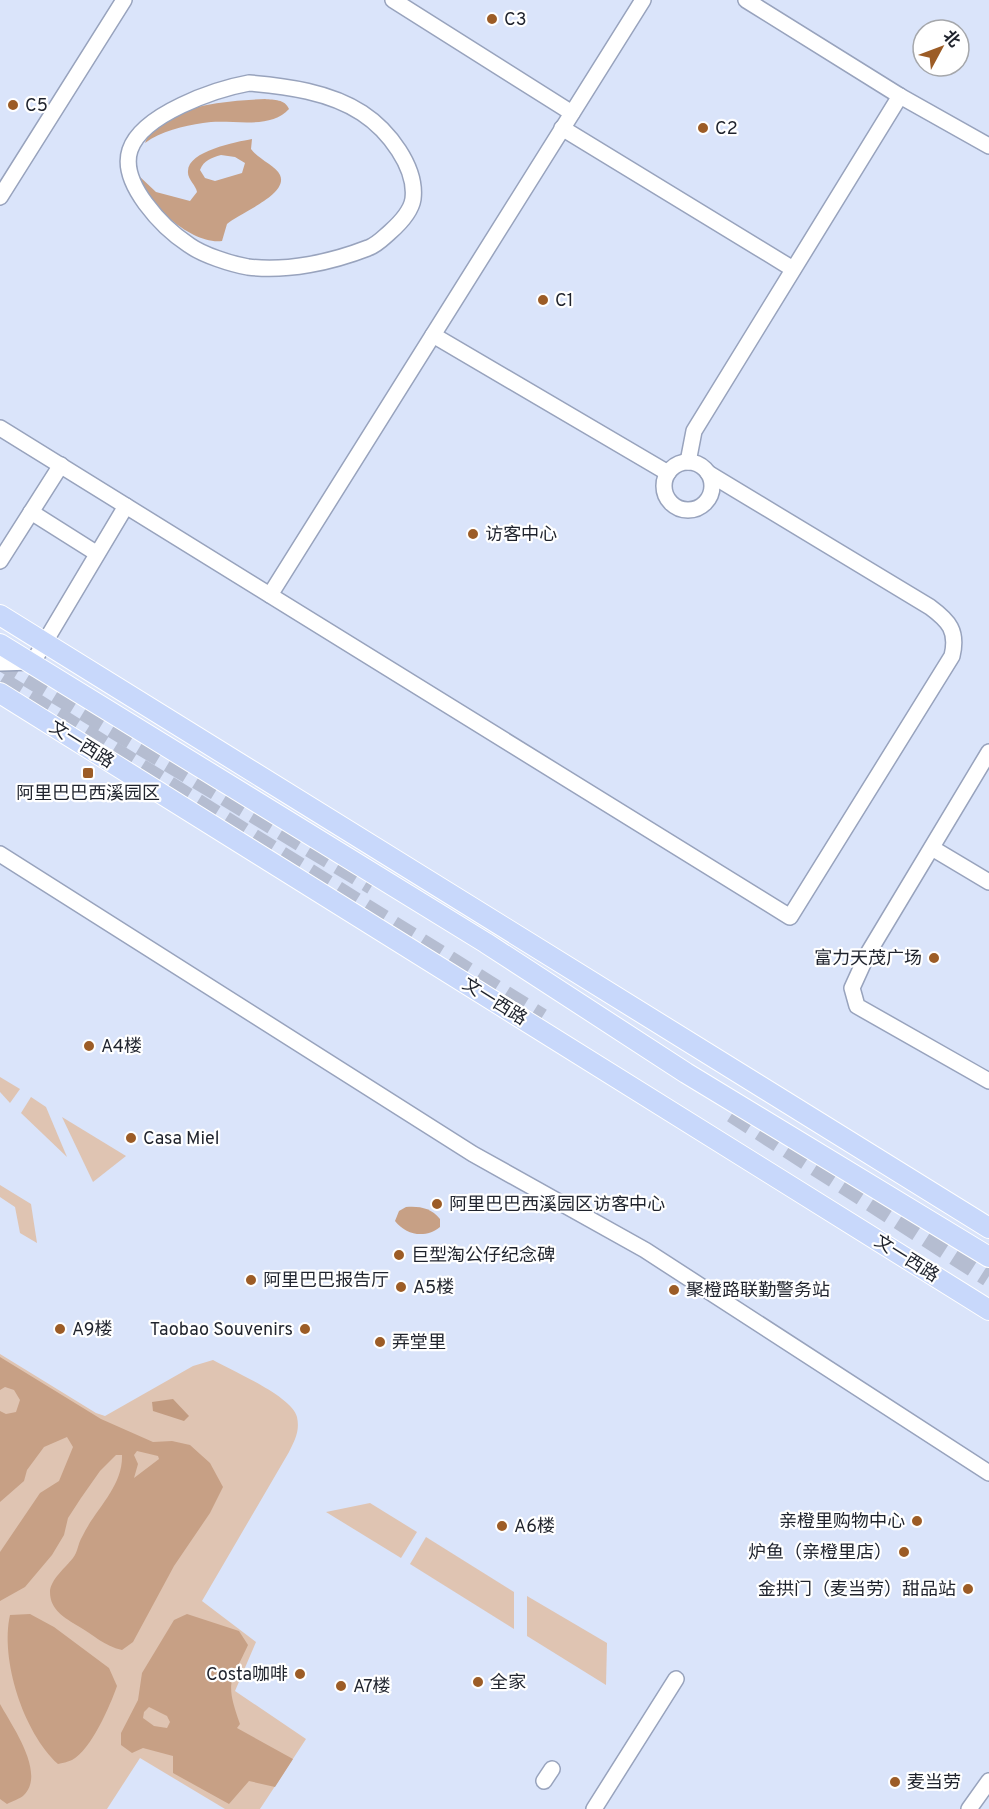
<svg xmlns="http://www.w3.org/2000/svg" width="989" height="1809" viewBox="0 0 989 1809" font-family="Overpass,'Noto Sans SC',sans-serif">
	<style>
		.green { fill: #dfc4b2 }
		.forest { fill: #c29b80 }
		.water { fill: #c7a085; fill-rule: evenodd }
		.lines { fill: none; stroke-linecap: round; stroke-linejoin: round }
		.highway-tunnel { stroke: #b5bdd1; stroke-width: 22; stroke-dasharray: 22 11; stroke-linecap: butt }
		.minor-casing { stroke: #98a3bd; stroke-width: 18 }
		.major-casing { stroke: #fff; stroke-width: 22 }
		.minor { stroke: #fff; stroke-width: 15 }
		.major { stroke: #c8d8fb; stroke-width: 20 }
		.poi-dot { fill: #9c5c26; stroke: #fff; stroke-width: 2 }
		.labels { text-anchor: middle; stroke-width: 4.5; stroke-linejoin: round; paint-order: stroke }
		.poi-label { font-size: 18px; fill: #1f232d; stroke: #fff; text-anchor: start }
		.street-label { font-size: 18px; fill: #1f232d; stroke: #fff }
	</style>
	<rect width="100%" height="100%" fill="#dae4fa"/>
	<g class="green">
		<polygon points="0,1077 20,1089 10,1103 0,1092"/>
		<polygon points="31,1097 46,1107 67,1157 21,1113"/>
		<polygon points="62,1117 126,1156 93,1182"/>
		<polygon points="0,1185 31,1204 37,1243 20,1233 15,1207 0,1197"/>
		<path d="M 0,1354 L 96,1413 L 105,1416 L 193,1366 L 213,1360 C 232,1371 292,1396 297,1417 C 300,1431 295,1440 289,1452 L 202,1601 L 256,1642 L 235,1691 L 306,1739 L 260,1809 L 225,1809 L 140,1758 L 107,1809 L 0,1809 Z"/>
		<polygon points="370,1503 417,1532 401,1558 326,1512"/>
		<polygon points="426,1537 514,1592 514,1629 410,1564"/>
		<polygon points="527,1596 607,1643 606,1685 527,1636"/>
	</g>
	<polygon class="forest" points="173,1399 189,1416 184,1421 153,1411 152,1402"/>
	<g class="water">
		<path d="M 265,99 C 274,100 285,99 289,109 C 270,131 229,118 203,123 C 183,126 161,131 145,143 C 161,104 229,101 265,99 Z"/>
		<path d="M 252,139 L 251,149 C 258,159 276,166 280,175 C 289,195 239,213 227,224 L 222,241 C 192,245 145,203 138,175 L 156,192 L 190,201 L 197,192 C 196,185 187,179 188,171 C 188,151 236,142 252,139 ZM 221,155 L 235,157 L 245,163 L 242,173 L 215,181 L 205,178 L 200,170 C 204,160 211,158 221,155 Z"/>
		<path d="M 406,1207 C 420,1206 431,1208 440,1219 L 440,1227 C 425,1239 406,1235 395,1221 L 399,1211 Z"/>
		<path d="M 0,1357 L 101,1419 L 153,1442 L 172,1441 L 190,1445 L 210,1463 L 223,1487 L 210,1513 L 174,1566 L 133,1642 L 122,1650 C 104,1646 94,1635 78,1626 C 65,1618 50,1610 50,1592 C 50,1580 66,1567 73,1558 C 78,1552 78,1543 82,1537 C 95,1509 123,1487 122,1455 L 116,1455 L 100,1471 L 81,1498 L 68,1518 L 64,1535 L 52,1555 L 25,1587 L 0,1601 L 0,1552 L 40,1493 L 59,1481 L 73,1447 L 67,1437 L 44,1447 L 27,1470 L 24,1481 L 0,1502 L 0,1411 L 6,1414 L 16,1412 L 20,1400 L 14,1390 L 5,1387 L 0,1390 ZM 137,1451 L 158,1456 L 159,1459 L 134,1478 L 138,1464 L 134,1455 Z"/>
		<path d="M 30,1614 L 54,1627 L 109,1668 L 117,1686 C 110,1706 91,1750 72,1760 C 68,1762 62,1763 58,1764 C 23,1732 0,1659 10,1615 Z"/>
		<path d="M 187,1614 L 239,1631 L 248,1645 C 230,1684 225,1681 240,1724 L 237,1728 L 293,1759 L 275,1787 L 249,1781 L 229,1804 L 173,1773 L 173,1756 L 143,1748 L 132,1753 L 121,1745 L 121,1733 L 138,1700 L 142,1673 L 174,1620 ZM 149,1707 L 167,1716 L 170,1722 L 167,1728 L 154,1726 L 143,1718 L 144,1712 Z"/>
		<path d="M 0,1704 C 12,1726 46,1773 24,1795 C 20,1799 12,1801 7,1804 L 0,1799 Z"/>
	</g>
	<g class="lines">
		<g class="highway-tunnel">
			<polyline points="0,659 373,884"/>
			<polyline points="0,682 541,1019"/>
			<polyline points="733,1112 989,1276"/>
		</g>
		<g class="minor-casing">
			<g id="minor">
				<polyline points="393,0 572,113"/>
				<polyline points="746,0 900,96 989,146"/>
				<path d="M 249,83 C 286,86 330,92 362,113 C 388,130 417,167 413,199 C 411,212 399,224 390,232 C 383,238 377,245 368,248 C 332,262 287,272 248,267 C 231,264 203,255 189,245 C 163,228 119,183 130,150 C 142,114 216,89 249,83 Z"/>
				<polyline points="562,128 793,269"/>
				<polyline points="0,197 124,0"/>
				<polyline points="433,335 668,473"/>
				<path d="M 0,428 L 790,917 L 952,656 C 958,631 949,621 930,607 L 708,473"/>
				<polyline points="688,462 694,431 900,96"/>
				<circle cx="688" cy="486" r="24"/>
				<polyline points="31,512 96,553"/>
				<polyline points="0,561 61,465"/>
				<polyline points="270,595 643,0"/>
				<polyline points="0,663 33,662 126,506"/>
				<polyline points="989,752 867,955 852,988 857,1006 989,1081"/>
				<polyline points="932,848 989,882"/>
				<polyline points="0,854 473,1154 645,1250 989,1473"/>
				<polyline points="544,1781 552,1769"/>
				<polyline points="594,1809 676,1679"/>
				<polyline points="969,1809 989,1781"/>
			</g>
		</g>
		<g class="major-casing">
			<g id="major">
				<polyline points="0,615 989,1228"/>
				<polyline points="0,644 486,943 686,1073 989,1257"/>
				<polyline points="0,693 989,1310"/>
			</g>
		</g>
		<use href="#minor" class="minor"/>
		<use href="#major" class="major"/>
	</g>
	<g class="poi-dot">
		<circle cx="492" cy="19" r="6"/>
		<circle cx="13" cy="105" r="6"/>
		<circle cx="703" cy="128" r="6"/>
		<circle cx="543" cy="300" r="6"/>
		<circle cx="473" cy="534" r="6"/>
		<rect x="82" y="767" width="12" height="12" rx="3"/>
		<circle cx="934" cy="958" r="6"/>
		<circle cx="89" cy="1046" r="6"/>
		<circle cx="131" cy="1138" r="6"/>
		<circle cx="437" cy="1204" r="6"/>
		<circle cx="399" cy="1255" r="6"/>
		<circle cx="251" cy="1280" r="6"/>
		<circle cx="401" cy="1287" r="6"/>
		<circle cx="674" cy="1290" r="6"/>
		<circle cx="60" cy="1329" r="6"/>
		<circle cx="305" cy="1329" r="6"/>
		<circle cx="380" cy="1342" r="6"/>
		<circle cx="917" cy="1521" r="6"/>
		<circle cx="502" cy="1526" r="6"/>
		<circle cx="904" cy="1552" r="6"/>
		<circle cx="968" cy="1589" r="6"/>
		<circle cx="300" cy="1674" r="6"/>
		<circle cx="478" cy="1682" r="6"/>
		<circle cx="341" cy="1686" r="6"/>
		<circle cx="895" cy="1782" r="6"/>
	</g>
	<g class="labels">
		<g class="poi-label">
			<text x="504" y="25">C3</text>
			<text x="25" y="111">C5</text>
			<text x="715" y="134">C2</text>
			<text x="555" y="306">C1</text>
			<text x="485" y="540">访客中心</text>
			<text x="88" y="799" text-anchor="middle">阿里巴巴西溪园区</text>
			<text x="922" y="964" text-anchor="end">富力天茂广场</text>
			<text x="101" y="1052">A4楼</text>
			<text x="143" y="1144">Casa Miel</text>
			<text x="449" y="1210">阿里巴巴西溪园区访客中心</text>
			<text x="411" y="1261">巨型淘公仔纪念碑</text>
			<text x="263" y="1286">阿里巴巴报告厅</text>
			<text x="413" y="1293">A5楼</text>
			<text x="686" y="1296">聚橙路联勤警务站</text>
			<text x="72" y="1335">A9楼</text>
			<text x="293" y="1335" text-anchor="end">Taobao Souvenirs</text>
			<text x="392" y="1348">弄堂里</text>
			<text x="905" y="1527" text-anchor="end">亲橙里购物中心</text>
			<text x="514" y="1532">A6楼</text>
			<text x="892" y="1558" text-anchor="end">炉鱼（亲橙里店）</text>
			<text x="956" y="1595" text-anchor="end">金拱门（麦当劳）甜品站</text>
			<text x="288" y="1680" text-anchor="end">Costa咖啡</text>
			<text x="490" y="1688">全家</text>
			<text x="353" y="1692">A7楼</text>
			<text x="907" y="1788">麦当劳</text>
		</g>
		<g class="street-label">
			<text transform="translate(82 744) rotate(32)" y="6">文一西路</text>
			<text transform="translate(495 1001) rotate(32)" y="6">文一西路</text>
			<text transform="translate(907 1258) rotate(32)" y="6">文一西路</text>
		</g>
	</g>
	<g transform="translate(941 48) rotate(49)"><circle r="28" fill="#ffffff" stroke="#a5a7ab" stroke-width="1.5"/>
	<path d="M0-4.5L10 22L0 15L-10 22Z" fill="#9c5c26"/>
	<text y="-9" font-size="16" font-weight="bold" text-anchor="middle" fill="#1f232d">北</text>
	</g>
</svg>
